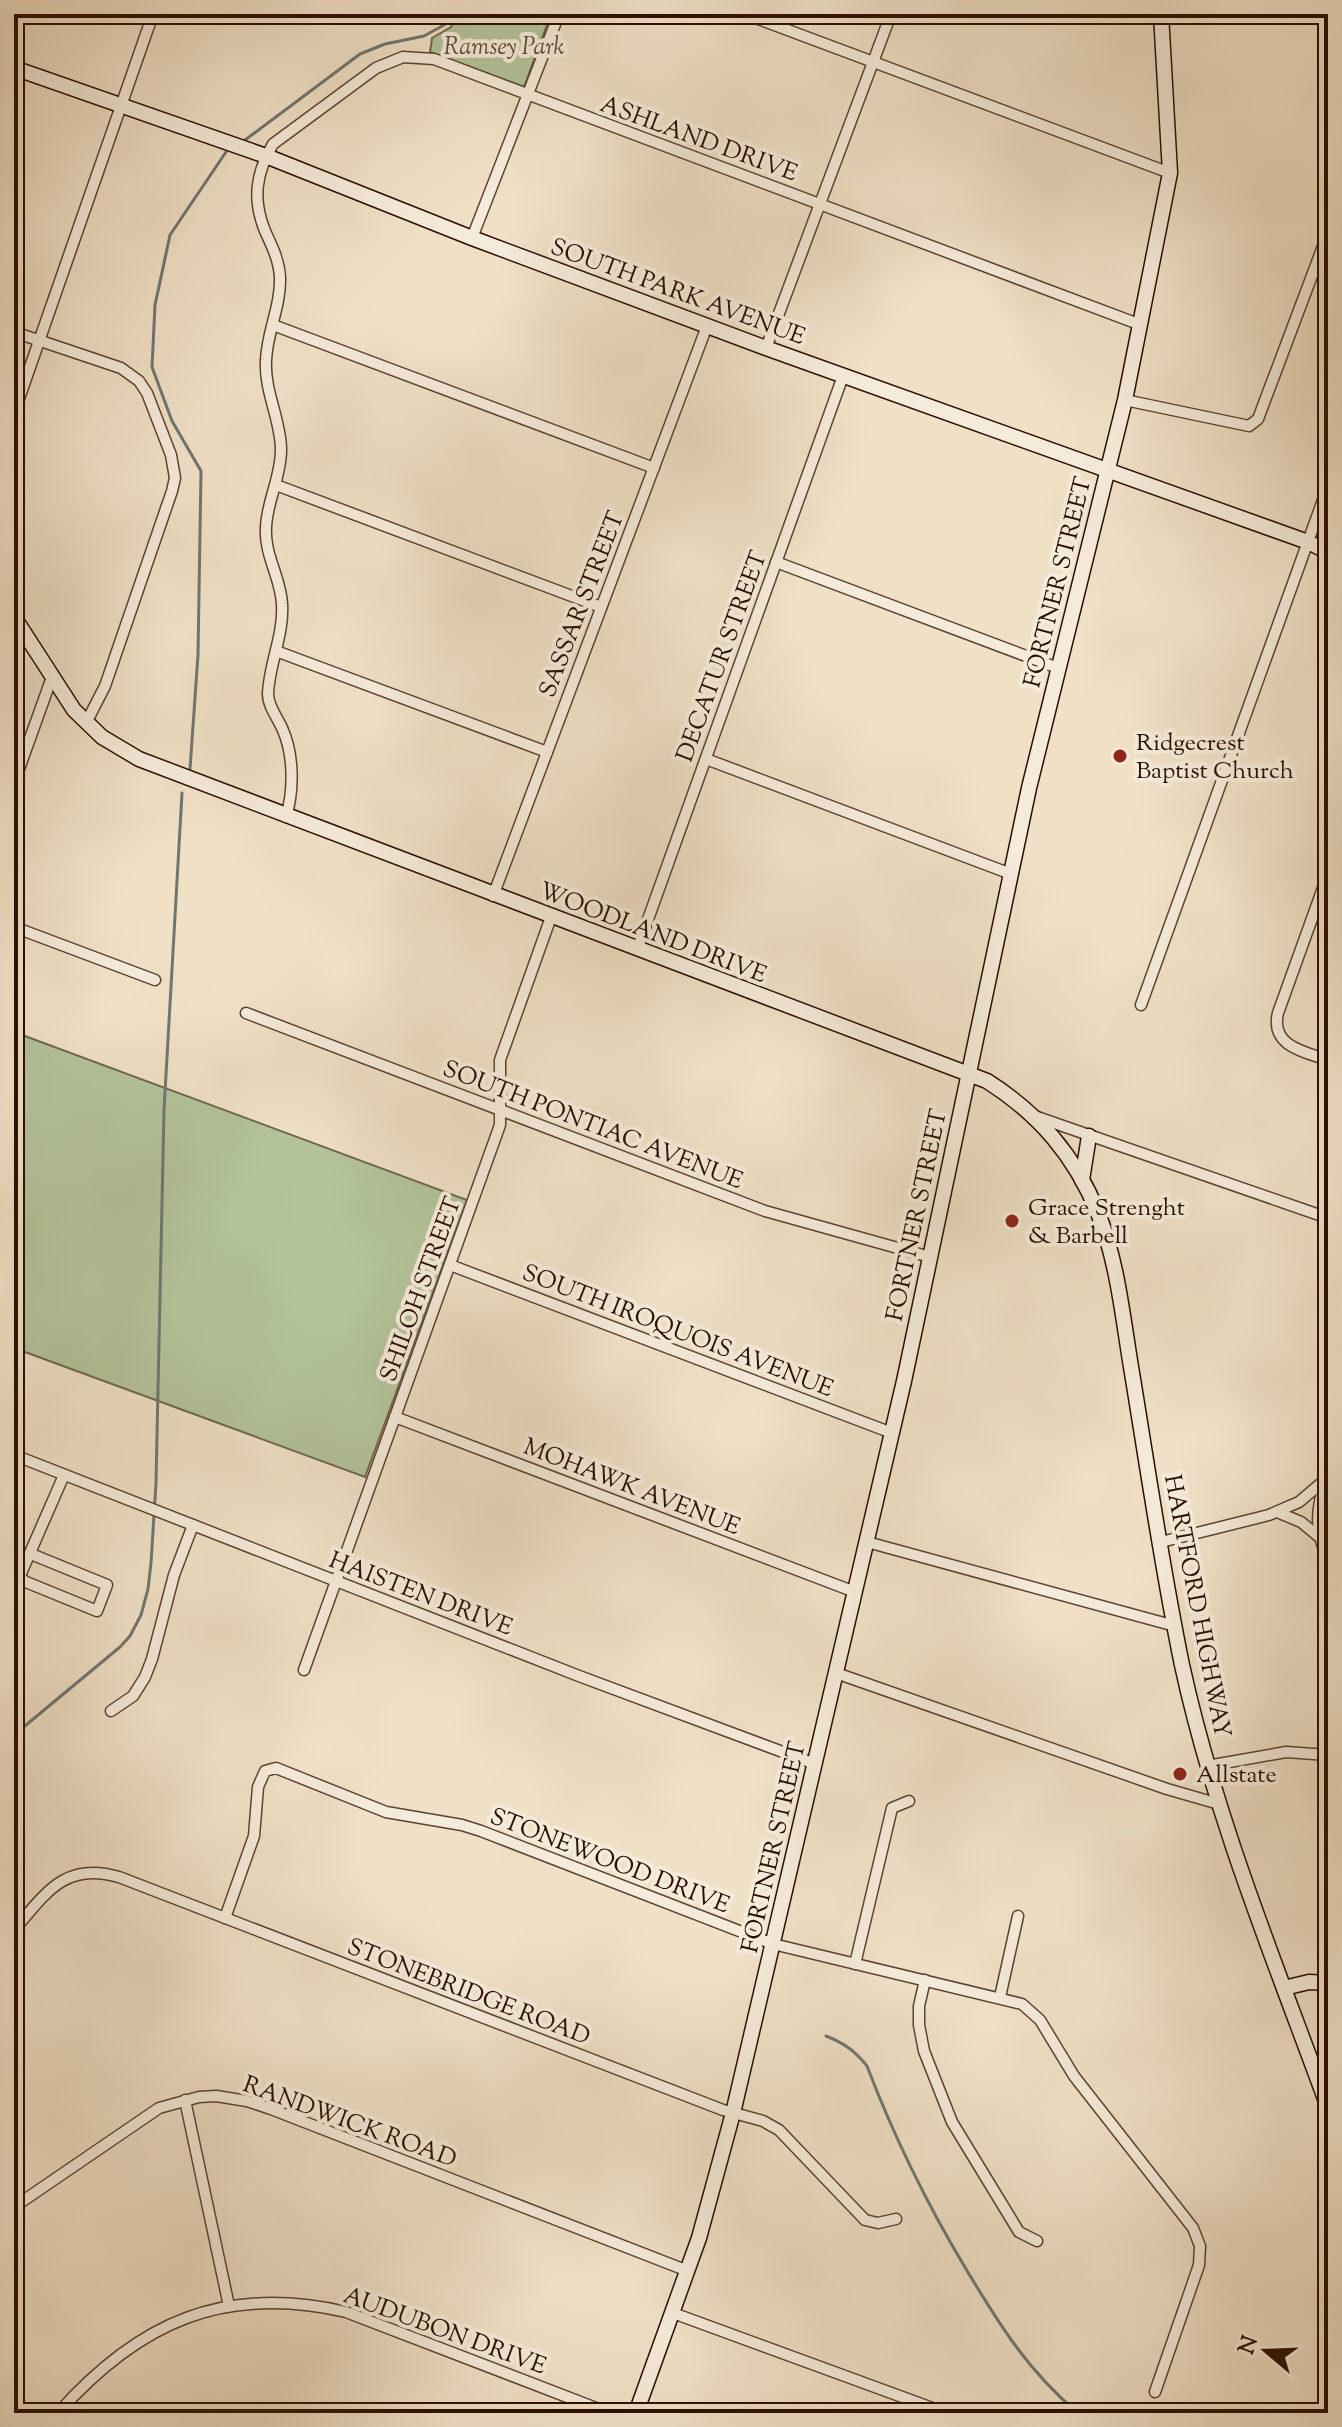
<svg xmlns="http://www.w3.org/2000/svg" width="1342" height="2427" viewBox="0 0 1342 2427" font-family="'Sorts Mill Goudy',serif">
	<style>
		.green { fill: #b3c39a; stroke: #6f684e; stroke-width: 2 }
		.lines { fill: none; stroke-linecap: round; stroke-linejoin: round }
		.stream { stroke: #6f7672; stroke-width: 3 }
		.street-casing { stroke: #5c4232; stroke-width: 13 }
		.secondary-casing { stroke: #2b0e01; stroke-width: 17 }
		.street { stroke: #f5ebda; stroke-width: 10 }
		.secondary { stroke: #f5ebda; stroke-width: 14 }
		.poi-dot { fill: #8f2418; stroke: #f5ebda; stroke-width: 3 }
		.labels { text-anchor: middle; stroke-width: 8; stroke-linejoin: round; paint-order: stroke }
		.park-label { font-size: 24px; font-style: italic; fill: #5b4d37; stroke: #f5ebda }
		.street-label { font-size: 24px; fill: #2b0e01; stroke: #f5ebda }
		.poi-label { font-size: 24px; fill: #2b0e01; stroke: #f5ebda; text-anchor: start }
	</style>
	<rect width="100%" height="100%" fill="#f0e0c6"/>
	<filter id="stains"><feTurbulence type="fractalNoise" baseFrequency=".0025" numOctaves="4"/><feColorMatrix values="0 0 0 0 .2 0 0 0 0 .09 0 0 0 0 .02 0 0 0 .5 -.17"/></filter>
	<radialGradient id="worn" r=".72"><stop offset=".6" stop-color="#630" stop-opacity="0"/><stop offset="1" stop-color="#630" stop-opacity=".3"/></radialGradient>
	<g class="green">
		<polygon points="458,14 551,14 524,87 430,52 432,38 451,27"/>
		<polygon points="14,1032 467,1200 365,1477 14,1348"/>
	</g>
	<g class="lines">
		<g class="stream">
			<polyline points="245,140 360,54 385,44 424,36 444,25 455,14"/>
			<polyline points="190,769 198,655 201,471 172,421 152,367 155,305 170,235 226,152"/>
			<polyline points="14,1735 120,1647 130,1636 141,1615 148,1589 151,1563 156,1483 164,1110 182,793"/>
			<path d="M 826,2036 C 844,2043 855,2051 867,2066 C 894,2137 927,2204 966,2269 C 999,2324 1028,2371 1078,2413"/>
		</g>
		<g class="street-casing">
			<g id="street">
				<polyline points="745,14 1170,173"/>
				<polyline points="472,238 559,14"/>
				<polyline points="273,325 654,468"/>
				<polyline points="14,332 121,368 139,381 147,393 171,455 175,478 172,491 105,686 86,723"/>
				<polyline points="766,348 891,14"/>
				<polyline points="1125,400 1249,426 1258,419 1328,233"/>
				<polyline points="14,413 153,14"/>
				<polyline points="276,485 601,607"/>
				<polyline points="776,562 1058,668"/>
				<polyline points="276,651 547,752"/>
				<polyline points="706,759 1011,874"/>
				<polyline points="14,783 52,677"/>
				<path d="M 286,817 C 294,790 294,754 282,728 C 277,717 268,706 268,694 C 269,664 284,635 282,604 C 281,578 264,555 266,527 C 267,501 281,477 281,450 C 281,420 264,391 266,360 C 267,332 281,306 280,277 C 279,260 272,246 265,231 C 252,199 256,173 273,144 L 376,68 L 403,57 L 434,59 L 1141,325"/>
				<path d="M 1328,874 L 1278,1013 C 1270,1046 1304,1052 1328,1060"/>
				<polyline points="493,896 707,326"/>
				<polyline points="14,927 155,980"/>
				<polyline points="637,950 843,376"/>
				<polyline points="1141,1005 1328,486"/>
				<polyline points="246,1013 765,1211 930,1257"/>
				<polyline points="1037,1117 1328,1218"/>
				<polyline points="450,1265 892,1433"/>
				<polyline points="395,1417 855,1592"/>
				<polyline points="14,1455 579,1676 815,1764"/>
				<path d="M 1327,1479 C 1315,1508 1315,1531 1328,1560"/>
				<polyline points="1277,1512 1301,1522 1318,1536"/>
				<polyline points="867,1542 1175,1626"/>
				<polyline points="1161,1542 1269,1515 1299,1502 1325,1480 1328,1467"/>
				<polyline points="14,1574 26,1582 97,1611 107,1585 31,1554"/>
				<polyline points="19,1578 64,1475"/>
				<polyline points="304,1670 500,1125 500,1060 551,917"/>
				<polyline points="836,1673 1167,1789 1219,1804"/>
				<polyline points="111,1711 133,1696 145,1677 152,1659 174,1575 193,1525"/>
				<polyline points="1207,1766 1286,1752 1328,1755"/>
				<polyline points="225,1918 254,1836 258,1787 265,1771 276,1768 386,1812 462,1825 481,1831 773,1944 1022,2004 1040,2020 1074,2076 1193,2228 1200,2246 1199,2265 1155,2392"/>
				<path d="M 14,1930 C 46,1893 65,1861 119,1877 L 723,2110 L 763,2121 L 779,2130 L 865,2220 L 878,2223 L 896,2219"/>
				<polyline points="855,1964 892,1808 909,1801"/>
				<polyline points="925,1980 919,2006 919,2025 924,2051 952,2122 1019,2232 1037,2241"/>
				<polyline points="1000,1997 1018,1916"/>
				<polyline points="185,2100 229,2306"/>
				<polyline points="14,2207 159,2108 199,2097 216,2096 247,2101 271,2109 688,2271"/>
				<polyline points="673,2313 946,2413"/>
				<path d="M 58,2413 C 139,2322 224,2284 346,2312 L 609,2413"/>
			</g>
		</g>
		<g class="secondary-casing">
			<g id="secondary">
				<polyline points="14,68 266,156 472,238 766,348 1308,542 1328,552"/>
				<path d="M 14,617 L 74,710 L 102,737 L 139,759 L 987,1081 C 1039,1114 1075,1156 1098,1213 C 1118,1263 1123,1320 1132,1373 C 1148,1470 1162,1568 1182,1665 C 1215,1817 1275,1962 1328,2107"/>
				<polyline points="1082,1180 1089,1136"/>
				<polyline points="1284,1988 1309,1982 1328,1983"/>
				<polyline points="636,2413 699,2238 733,2113 904,1381 1029,788 1125,400 1170,173 1161,14"/>
			</g>
		</g>
		<use href="#street" class="street"/>
		<use href="#secondary" class="secondary"/>
	</g>
	<g class="poi-dot">
		<circle cx="1120" cy="756" r="8"/>
		<circle cx="1012" cy="1221" r="8"/>
		<circle cx="1180" cy="1774" r="8"/>
	</g>
	<g class="labels">
		<g class="park-label">
			<text x="504" y="54">Ramsey Park</text>
		</g>
		<g class="street-label">
			<text transform="translate(699 138) rotate(20)" y="8">ASHLAND DRIVE</text>
			<text transform="translate(678 291) rotate(20)" y="8">SOUTH PARK AVENUE</text>
			<text transform="translate(1057 582) rotate(-76)" y="8">FORTNER STREET</text>
			<text transform="translate(581 604) rotate(-69)" y="8">SASSAR STREET</text>
			<text transform="translate(721 656) rotate(-70)" y="8">DECATUR STREET</text>
			<text transform="translate(653 932) rotate(21)" y="8">WOODLAND DRIVE</text>
			<text transform="translate(593 1124) rotate(21)" y="8">SOUTH PONTIAC AVENUE</text>
			<text transform="translate(916 1215) rotate(-78)" y="8">FORTNER STREET</text>
			<text transform="translate(420 1289) rotate(-70)" y="8">SHILOH STREET</text>
			<text transform="translate(678 1330) rotate(21)" y="8">SOUTH IROQUOIS AVENUE</text>
			<text transform="translate(632 1486) rotate(21)" y="8">MOHAWK AVENUE</text>
			<text transform="translate(421 1593) rotate(21)" y="8">HAISTEN DRIVE</text>
			<text transform="translate(1198 1606) rotate(79)" y="8">HARTFORD HIGHWAY</text>
			<text transform="translate(773 1847) rotate(-77)" y="8">FORTNER STREET</text>
			<text transform="translate(610 1860) rotate(21)" y="8">STONEWOOD DRIVE</text>
			<text transform="translate(469 1991) rotate(21)" y="8">STONEBRIDGE ROAD</text>
			<text transform="translate(350 2121) rotate(20)" y="8">RANDWICK ROAD</text>
			<text transform="translate(445 2330) rotate(20)" y="8">AUDUBON DRIVE</text>
		</g>
		<g class="poi-label">
			<text x="1136" y="750">Ridgecrest<tspan x="1136" dy="28">Baptist Church</tspan></text>
			<text x="1028" y="1215">Grace Strenght<tspan x="1028" dy="28">&amp; Barbell</tspan></text>
			<text x="1196" y="1782">Allstate</text>
		</g>
	</g>
	<rect width="1342" height="2427" fill="none" stroke="#f0e0c6" stroke-width="48"/>
	<rect x="16" y="16" width="1310" height="2395" fill="none" stroke="#2b0e01" stroke-width="4"/>
	<rect x="24" y="24" width="1294" height="2379" fill="none" stroke="#2b0e01" stroke-width="2"/>
	<g transform="translate(1266 2351) rotate(289)" stroke="#f5ebda" stroke-width="6" paint-order="stroke">
	<path d="M0-6L14 30L0 20L-14 30Z" fill="#2b0e01"/>
	<text y="-12" font-size="22" font-weight="bold" text-anchor="middle" fill="#2b0e01">N</text>
	</g>
	<rect width="100%" height="100%" filter="url(#stains)"/>
	<rect width="100%" height="100%" fill="url(#worn)"/>
</svg>
